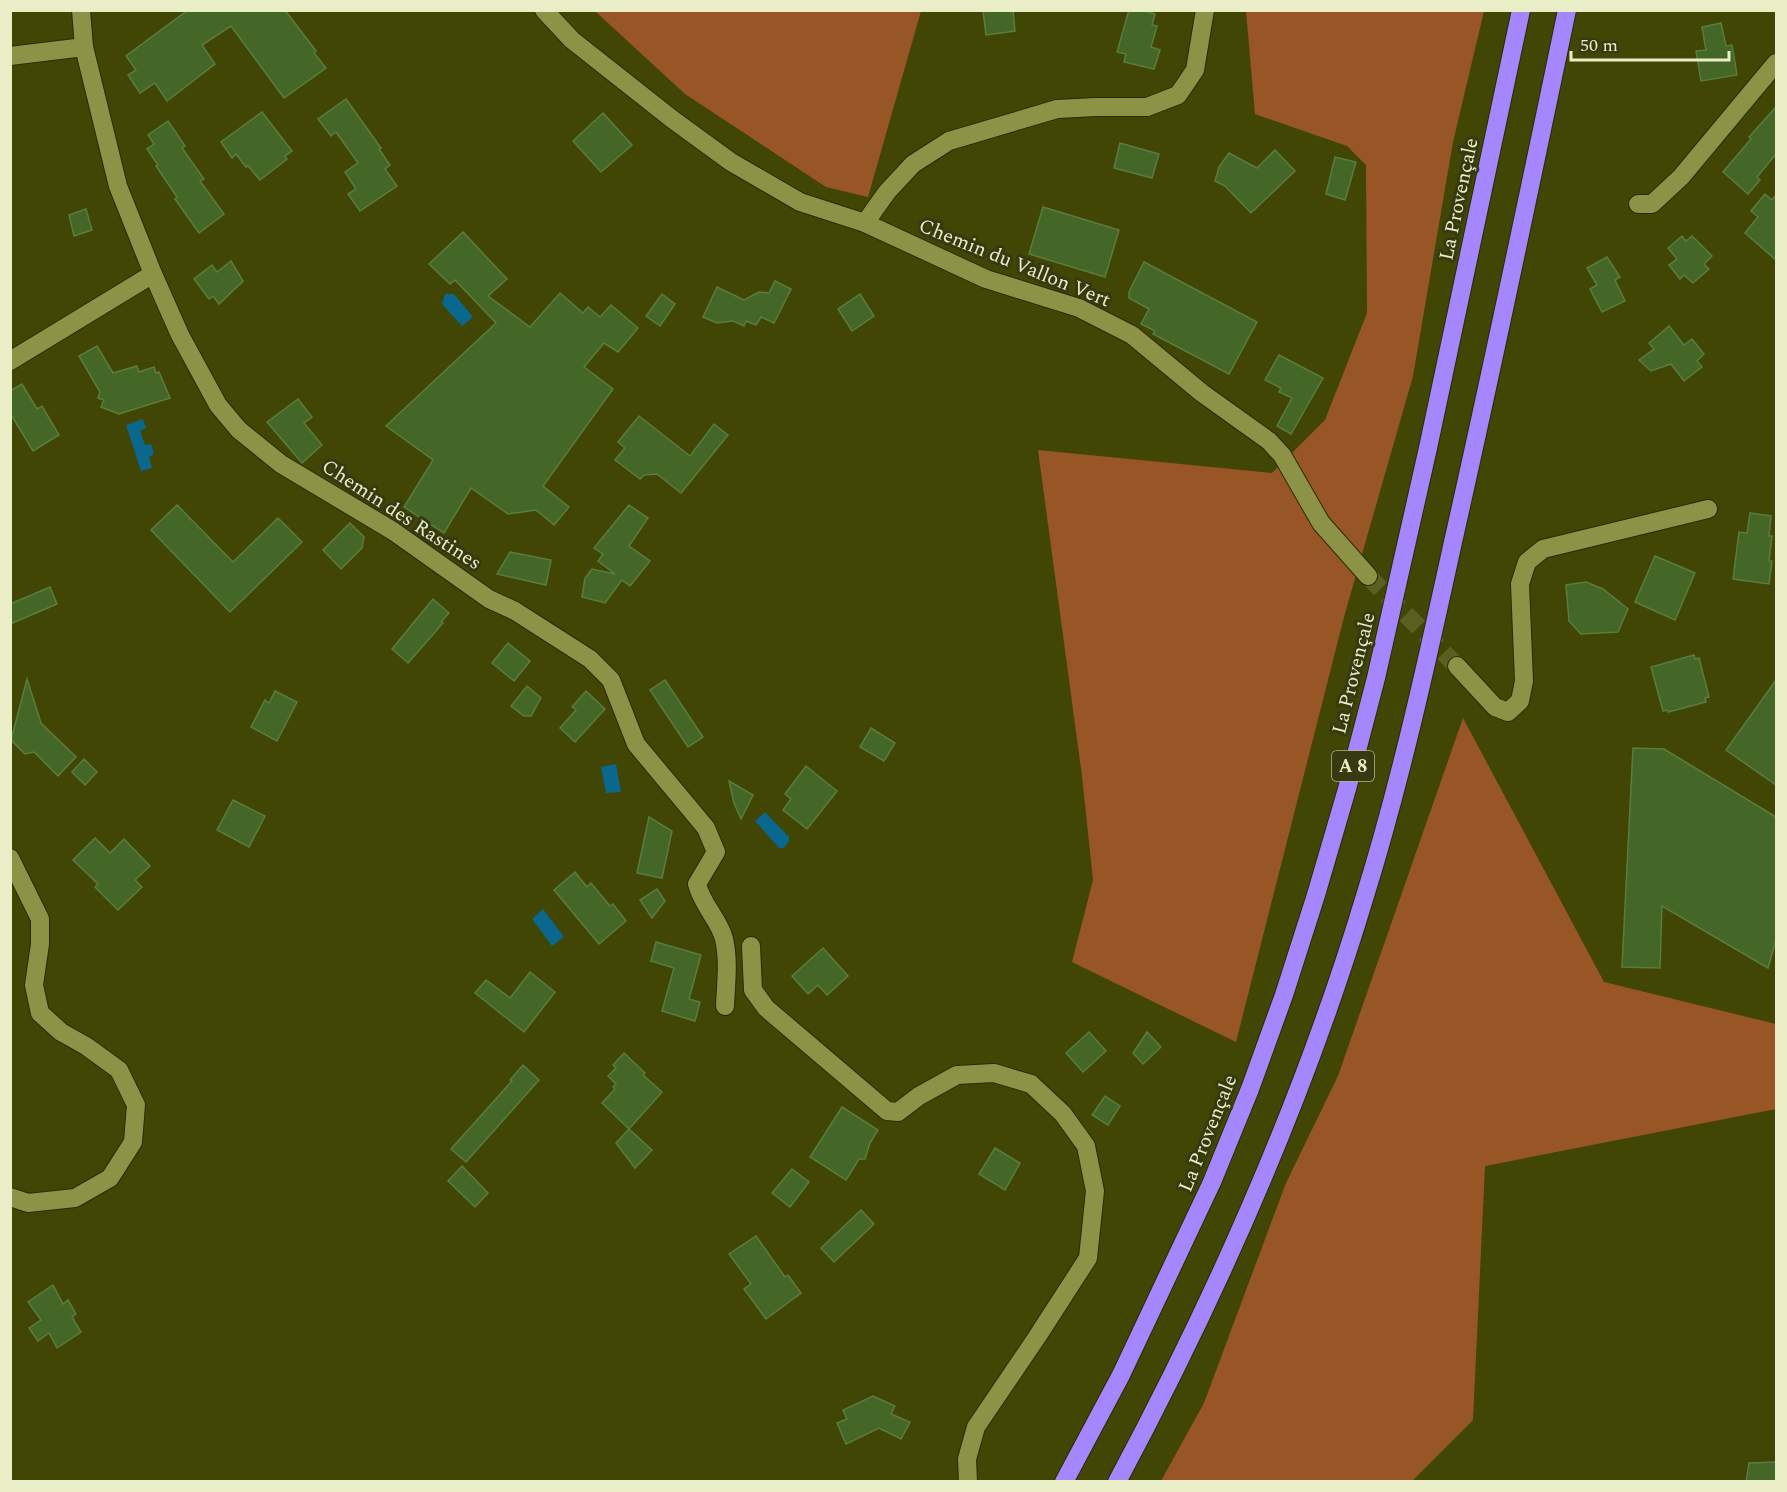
<svg xmlns="http://www.w3.org/2000/svg" width="1787" height="1492" viewBox="0 0 1787 1492" font-family="Spectral,serif">
	<style>
		.green { fill: #985627 }
		.water { fill: #0a678d }
		.building { fill: #446727; stroke: #597d3d; stroke-width: 1.5 }
		.lines { fill: none; stroke-linecap: round; stroke-linejoin: round }
		.minor-tunnel { stroke: #5b5f22; stroke-width: 18; stroke-dasharray: 18 9; stroke-linecap: butt }
		.minor-casing { stroke: #282b01; stroke-width: 20 }
		.highway-casing { stroke: #282b01; stroke-width: 20 }
		.minor { stroke: #8d9346; stroke-width: 18 }
		.highway { stroke: #a587fd; stroke-width: 18 }
		.labels { text-anchor: middle; stroke-width: 6; stroke-linejoin: round; paint-order: stroke }
		.shield { fill: #373a11; stroke: #b4b890; stroke-width: 1.5 }
		.shield-label { font-size: 18px; font-weight: bold; fill: #e9eec7 }
		.street-label { font-size: 20px; fill: #e9eec7; stroke: #373a11 }
	</style>
	<rect width="100%" height="100%" fill="#424605"/>
	<g class="green">
		<polygon points="595,11 921,11 868,197 826,187 685,94"/>
		<polygon points="1246,11 1484,11 1453,142 1413,376 1344,617 1236,1042 1072,962 1093,880 1082,776 1038,450 1272,473 1325,420 1367,313 1366,165 1347,146 1255,114"/>
		<polygon points="1463,718 1604,982 1776,1024 1776,1109 1485,1166 1473,1420 1412,1481 1161,1481 1204,1403 1286,1183 1338,1076"/>
	</g>
	<g class="water">
		<polygon points="445,294 454,294 473,317 462,326 442,304"/>
		<polygon points="143,419 146,428 140,431 145,445 151,444 154,454 149,457 152,468 141,471 126,425"/>
		<polygon points="616,764 621,792 606,793 601,767"/>
		<polygon points="765,812 789,837 789,841 784,848 779,848 755,821"/>
		<polygon points="543,909 564,937 552,946 532,919"/>
	</g>
	<g class="building">
		<polygon points="188,10 285,10 316,51 314,53 326,68 284,98 231,26 202,45 215,64 167,101 155,83 140,93 128,75 136,70 126,56"/>
		<polygon points="983,10 1013,10 1015,31 986,35"/>
		<polygon points="1129,10 1142,10 1155,14 1152,25 1157,26 1151,47 1160,50 1154,69 1124,62 1126,54 1117,52"/>
		<polygon points="1721,23 1726,46 1732,45 1737,75 1701,81 1696,51 1706,50 1702,27"/>
		<polygon points="346,99 381,148 379,149 390,165 385,169 397,186 360,211 348,194 356,189 345,172 358,163 336,132 331,136 318,119"/>
		<polygon points="1776,107 1776,154 1757,177 1760,180 1748,194 1723,172 1751,139 1749,137"/>
		<polygon points="262,112 292,151 285,156 287,159 260,180 248,166 246,167 236,154 232,158 221,142"/>
		<polygon points="603,113 632,145 601,172 573,141"/>
		<polygon points="168,121 185,146 182,148 204,179 200,181 224,214 199,233 175,199 177,197 156,166 158,165 147,149 154,144 148,135"/>
		<polygon points="1120,143 1159,154 1152,178 1114,168"/>
		<polygon points="1275,150 1295,171 1251,213 1225,186 1215,181 1219,167 1229,153 1257,168"/>
		<polygon points="1335,157 1356,162 1345,200 1326,194"/>
		<polygon points="1765,194 1772,200 1776,195 1776,260 1745,233 1758,217 1751,211"/>
		<polygon points="1043,207 1119,230 1105,277 1029,254"/>
		<polygon points="86,209 92,230 74,236 69,215"/>
		<polygon points="463,232 507,279 488,296 530,327 560,293 583,313 588,307 600,317 611,305 638,328 618,352 604,343 584,367 613,389 543,486 569,507 554,525 536,510 508,514 471,488 444,533 404,507 433,460 386,426 496,323 455,280 450,284 429,264"/>
		<polygon points="1682,236 1686,241 1692,236 1712,256 1704,264 1709,269 1693,283 1684,275 1680,279 1669,265 1677,259 1668,248"/>
		<polygon points="1607,257 1620,277 1615,280 1625,301 1602,312 1590,289 1597,285 1587,268"/>
		<polygon points="231,261 243,281 219,304 213,296 209,299 194,279 212,265 217,272"/>
		<polygon points="1144,262 1257,322 1229,374 1153,334 1155,331 1141,324 1149,309 1129,298 1129,292"/>
		<polygon points="775,281 791,289 774,323 761,317 756,325 746,321 744,326 733,321 717,323 703,317 717,287 744,300 759,292 769,293"/>
		<polygon points="662,294 675,304 660,326 646,316"/>
		<polygon points="860,294 874,316 852,331 838,309"/>
		<polygon points="1669,326 1684,345 1692,339 1704,354 1697,361 1702,367 1684,381 1671,364 1651,371 1639,360 1654,349 1649,343"/>
		<polygon points="97,346 113,373 137,366 139,372 154,367 156,373 159,372 170,398 119,414 101,407 104,400 98,398 100,392 79,356"/>
		<polygon points="1279,355 1323,378 1291,434 1277,426 1292,398 1279,392 1281,388 1265,380"/>
		<polygon points="22,384 37,409 42,406 59,435 33,451 10,413 10,391"/>
		<polygon points="298,399 312,417 304,423 322,445 302,463 267,422"/>
		<polygon points="639,416 690,456 714,424 728,435 681,493 657,474 644,475 640,479 615,460 625,448 618,442"/>
		<polygon points="177,505 233,562 278,518 302,542 230,612 151,530"/>
		<polygon points="629,505 648,518 629,546 650,561 630,586 622,580 605,603 582,597 585,578 592,569 615,574 598,561 603,554 594,548"/>
		<polygon points="1750,513 1771,516 1769,536 1772,536 1769,561 1772,561 1769,584 1733,579 1739,532 1747,533"/>
		<polygon points="350,523 364,537 362,548 341,569 323,550"/>
		<polygon points="510,552 551,560 546,585 497,574"/>
		<polygon points="1655,556 1695,573 1675,620 1635,602"/>
		<polygon points="1586,582 1603,589 1628,609 1618,632 1581,634 1569,621 1566,585"/>
		<polygon points="50,587 57,604 10,624 10,604"/>
		<polygon points="433,599 449,613 441,622 443,623 408,663 392,649"/>
		<polygon points="508,643 530,661 514,681 492,663"/>
		<polygon points="1694,655 1695,659 1699,658 1709,697 1705,698 1706,702 1668,712 1667,710 1663,711 1651,667"/>
		<polygon points="27,679 41,723 76,757 58,776 34,752 25,754 11,740"/>
		<polygon points="665,680 703,737 688,747 650,690"/>
		<polygon points="1776,680 1776,785 1726,750"/>
		<polygon points="527,686 541,698 531,716 524,716 511,706"/>
		<polygon points="275,691 297,702 277,741 251,727 265,700 269,703"/>
		<polygon points="586,691 605,709 575,742 560,728 576,710 572,707"/>
		<polygon points="871,728 895,743 884,761 860,747"/>
		<polygon points="1633,748 1664,749 1776,817 1776,940 1768,968 1662,906 1660,968 1622,967"/>
		<polygon points="84,759 97,772 85,785 72,772"/>
		<polygon points="806,766 837,791 807,829 783,810 791,799 785,794"/>
		<polygon points="729,781 753,795 741,819 734,803"/>
		<polygon points="233,800 265,816 249,847 217,830"/>
		<polygon points="649,817 672,831 662,878 637,873"/>
		<polygon points="95,838 110,853 124,839 150,866 135,880 142,887 118,910 95,887 98,884 73,860"/>
		<polygon points="575,872 587,887 591,883 610,906 613,904 626,921 599,944 554,890"/>
		<polygon points="657,889 665,901 652,918 640,900"/>
		<polygon points="656,942 701,955 689,999 700,1002 695,1021 662,1011 674,968 651,961"/>
		<polygon points="823,948 848,976 827,995 818,985 808,994 792,976"/>
		<polygon points="530,972 555,992 524,1032 475,993 486,980 510,998"/>
		<polygon points="1089,1032 1106,1051 1083,1072 1066,1053"/>
		<polygon points="1147,1032 1161,1047 1143,1064 1133,1053"/>
		<polygon points="624,1053 645,1073 643,1075 662,1092 629,1129 602,1103 615,1089 613,1087 616,1084 608,1076 616,1068 613,1065"/>
		<polygon points="523,1065 539,1080 466,1162 451,1149 512,1081 510,1080"/>
		<polygon points="1105,1096 1120,1106 1108,1125 1092,1115"/>
		<polygon points="842,1107 878,1130 870,1143 865,1159 859,1159 846,1180 810,1157"/>
		<polygon points="629,1129 652,1150 635,1168 616,1143"/>
		<polygon points="995,1148 1020,1163 1005,1190 979,1174"/>
		<polygon points="462,1166 488,1193 475,1207 448,1181"/>
		<polygon points="792,1169 809,1182 790,1207 772,1193"/>
		<polygon points="861,1210 874,1224 834,1262 821,1248"/>
		<polygon points="756,1236 785,1277 788,1275 801,1293 766,1319 744,1289 751,1284 729,1254"/>
		<polygon points="53,1285 63,1304 68,1300 76,1314 72,1317 81,1332 57,1348 49,1333 38,1341 29,1328 41,1320 28,1302"/>
		<polygon points="873,1396 895,1406 891,1414 910,1422 901,1439 879,1428 846,1444 837,1423 847,1419 843,1410"/>
		<polygon points="1776,1462 1776,1481 1746,1482 1749,1463"/>
	</g>
	<g class="lines">
		<polyline class="minor-tunnel" points="1368,576 1457,666"/>
		<g class="minor-casing">
			<g id="minor">
				<path d="M 81,10 L 84,47 L 118,186 L 153,274 L 180,335 L 218,405 L 239,430 L 281,464 L 393,531 L 489,599 L 515,611 L 590,659 L 611,680 L 636,744 L 706,828 L 716,852 L 697,884 C 702,905 720,921 724,939 C 729,960 726,984 725,1006"/>
				<polyline points="544,10 572,40 672,119 731,162 800,202 865,223 986,279 1079,308 1132,335 1202,393 1269,441 1282,455 1321,523 1368,576"/>
				<polyline points="10,56 84,47"/>
				<polyline points="1638,204 1652,204 1681,177 1776,63"/>
				<polyline points="865,223 887,192 913,164 949,141 1057,109 1096,107 1147,107 1178,95 1195,70 1205,10"/>
				<polyline points="10,361 153,274"/>
				<polyline points="1457,666 1495,707 1508,712 1520,701 1524,681 1520,584 1527,562 1543,549 1708,509"/>
				<polyline points="10,858 40,919 40,944 34,985 40,1013 61,1032 86,1046 119,1070 136,1105 133,1142 110,1178 75,1198 28,1203 10,1197"/>
				<polyline points="751,946 753,990 766,1008 887,1111 898,1112 919,1096 957,1075 994,1073 1031,1084 1063,1114 1086,1146 1095,1191 1088,1258 1037,1337 976,1427 967,1459 968,1482"/>
			</g>
		</g>
		<g class="highway-casing">
			<g id="highway">
				<polyline points="1064,1482 1121,1375 1212,1182 1250,1089 1284,995 1316,895 1347,789 1376,678 1428,448 1521,10"/>
				<path d="M 1117,1482 C 1217,1295 1304,1099 1365,896 C 1401,780 1427,661 1453,542 C 1493,365 1530,188 1567,10"/>
			</g>
		</g>
		<use href="#minor" class="minor"/>
		<use href="#highway" class="highway"/>
	</g>
	<g class="labels">
		<rect class="shield" x="1332" y="751" width="42" height="30" rx="4.5"/>
		<g class="shield-label">
			<text x="1353" y="772">A 8</text>
		</g>
		<g class="street-label">
			<text transform="translate(1458 199) rotate(-78)" y="7">La Provençale</text>
			<text transform="translate(1015 262) rotate(22)" y="7">Chemin du Vallon Vert</text>
			<text transform="translate(402 514) rotate(33)" y="7">Chemin des Rastines</text>
			<text transform="translate(1353 673) rotate(-76)" y="7">La Provençale</text>
			<text transform="translate(1207 1133) rotate(-68)" y="7">La Provençale</text>
		</g>
	</g>
	<rect width="1787" height="1492" fill="none" stroke="#e9eec7" stroke-width="24"/>
	<path d="M1571 51v9h158v-9" fill="none" stroke="#e9eec7" stroke-width="3"/>
	<text x="1580" y="51" font-size="18" fill="#e9eec7" stroke="#373a11" stroke-width="4.5" paint-order="stroke">50 m</text>
</svg>
